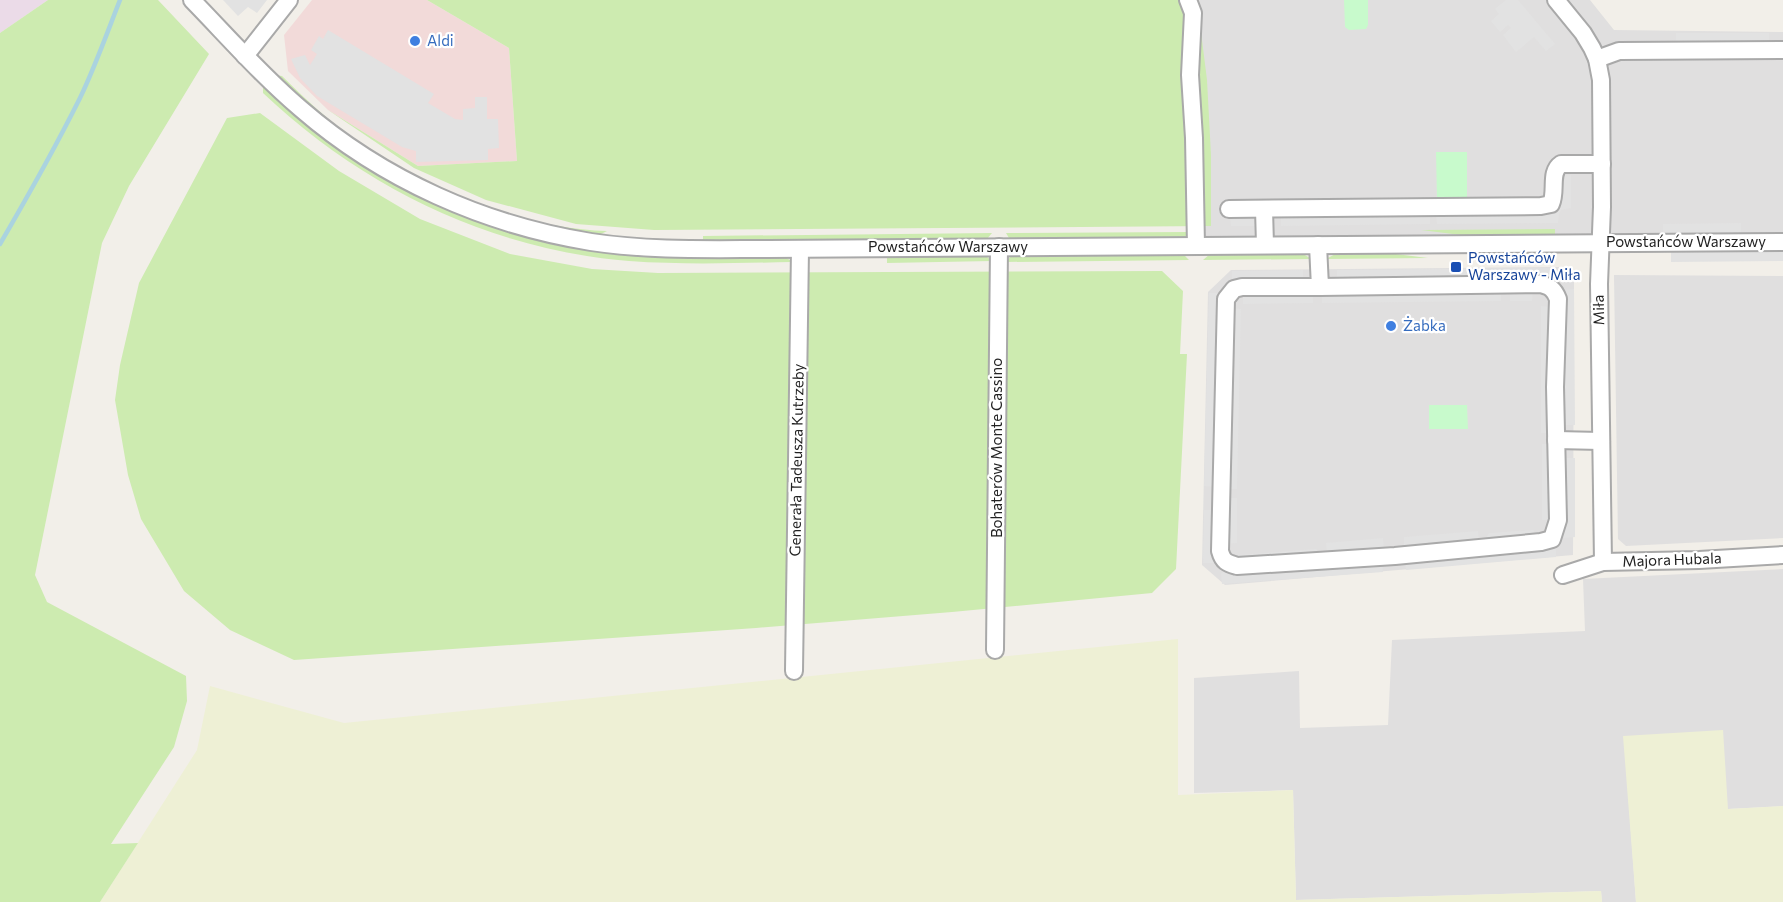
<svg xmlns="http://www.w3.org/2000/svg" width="1783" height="902" viewBox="0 0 1783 902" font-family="Commissioner,sans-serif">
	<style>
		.residential { fill: #e0dfdf }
		.commercial { fill: #f2dad9 }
		.industrial { fill: #ebdbe8 }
		.farmland { fill: #eef0d5 }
		.grass { fill: #cdebb0 }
		.park { fill: #c8facc }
		.parking { fill: #e2e2e2 }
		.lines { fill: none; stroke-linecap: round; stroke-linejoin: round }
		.stream { stroke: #aad3df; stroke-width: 4.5 }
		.street-casing { stroke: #a9a9a9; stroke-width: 20 }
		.street { stroke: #fff; stroke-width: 16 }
		.shop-dot { fill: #3f7fe0; stroke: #fff; stroke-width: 2 }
		.transit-dot { fill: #1a4fb4; stroke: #fff; stroke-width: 2 }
		.labels { text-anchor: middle; stroke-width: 4.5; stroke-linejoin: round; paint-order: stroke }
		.shop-label { font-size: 15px; fill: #366cbe; stroke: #fff; text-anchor: start }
		.street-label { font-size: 15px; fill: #222; stroke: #fff }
		.transit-label { font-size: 15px; fill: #164399; stroke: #fff; text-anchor: start }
	</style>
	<rect width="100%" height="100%" fill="#f2efe9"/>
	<g class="residential">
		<polygon points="1195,0 1590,0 1614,30 1783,32 1783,234 1192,239"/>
		<polygon points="1559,267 1574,281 1573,555 1225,585 1202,565 1208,292 1231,270"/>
		<polygon points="1614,275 1783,276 1783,538 1626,546 1618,539"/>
		<polygon points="1783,569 1783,806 1728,809 1624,736 1636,902 1602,902 1601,891 1296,900 1293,790 1194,793 1194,678 1299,671 1300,728 1388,725 1392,640 1585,631 1583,579"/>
	</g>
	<polygon class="commercial" points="312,0 427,0 509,48 517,161 418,166 328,110 288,71 284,35"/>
	<polygon class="industrial" points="0,0 48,0 0,33"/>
	<g class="farmland">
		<polygon points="1178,639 1178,795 1293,790 1296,900 1601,891 1602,902 100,902 197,750 210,686 344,723"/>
		<polygon points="1723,730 1728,809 1783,806 1783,902 1636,902 1623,736"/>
	</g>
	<g class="grass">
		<polygon points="48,0 158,0 209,54 129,186 102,243 35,575 47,602 186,676 187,701 174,747 111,844 138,843 100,902 0,902 0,33"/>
		<polygon points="427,0 1197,0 1207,80 1211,155 1211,226 654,230 576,224 486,200 414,168 328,110 418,166 517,161 509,48"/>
		<path d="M 275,75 L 282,76 C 305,99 329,121 355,139 C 428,190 518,228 607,231 L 599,235 L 565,230 L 504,214 L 442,190 L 384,160 L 323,118 Z"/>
		<path d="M 263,86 C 364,182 486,240 625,254 C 678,260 732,257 785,257 L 793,262 C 738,263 684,265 629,261 C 492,250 363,188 263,93 Z"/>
		<polygon points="260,113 339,171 420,219 510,254 592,269 658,273 1162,271 1183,291 1180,354 1187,354 1176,569 1152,593 952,612 756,628 294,660 230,630 184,591 141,519 128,475 115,400 120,365 139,283 227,118"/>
		<polygon points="1555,229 1555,235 1469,236 1421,230"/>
		<polygon points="1188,232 1186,236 1181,239 1014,240 1009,238 1006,233"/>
		<polygon points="992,233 987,239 984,240 703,242 703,236"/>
		<polygon points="1339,252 1380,252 1428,258 1326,259"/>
		<polygon points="1301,253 1312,259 1203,260 1210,254"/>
		<polygon points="1179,255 1185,256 1189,260 1006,262 1010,257 1016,256"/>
		<polygon points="887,256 986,256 992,261 887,263"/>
	</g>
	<g class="park">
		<polygon points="1344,0 1368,0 1368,25 1366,29 1349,30 1345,27"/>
		<polygon points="1436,152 1467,152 1467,200 1437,200"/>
		<polygon points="1429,405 1467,405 1468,429 1429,429"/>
	</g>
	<g class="parking">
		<polygon points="223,0 267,0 257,13 248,7 238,16"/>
		<polygon points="1506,0 1518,0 1555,44 1546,51 1534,37 1516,52 1503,35 1511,28 1508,25 1500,32 1491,21 1499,14 1495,9"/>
		<polygon points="328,30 434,94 428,103 455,119 463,120 463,109 475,108 475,97 487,97 487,119 498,119 499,148 488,149 488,160 416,162 416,151 402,147 317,96 300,78 291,59 305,55 310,65 317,54 311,50 319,36 323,39"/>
		<rect x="1676" y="33" width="93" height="11"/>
		<polygon points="1571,175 1571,208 1561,210 1559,214 1558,223 1437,224 1436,214 1430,214 1430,224 1281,226 1281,216 1255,216 1255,226 1231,226 1230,217 1226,213 1219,213 1219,204 1541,200 1546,196 1548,176"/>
		<polygon points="1741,223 1741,234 1663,235 1663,224"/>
		<polygon points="1783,250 1783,261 1671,262 1671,251"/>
		<polygon points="1550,268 1550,279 1533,290 1532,301 1510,301 1510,290 1501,290 1501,301 1322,303 1322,293 1313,293 1313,303 1243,304 1243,293 1232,282 1232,271 1303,270 1303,281 1337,281 1337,270"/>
		<polygon points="1574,289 1575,425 1564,425 1564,458 1575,458 1575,537 1564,538 1552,520 1542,520 1542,444 1552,444 1552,433 1541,433 1541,306 1551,307 1563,290"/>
		<polygon points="1209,293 1219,293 1231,308 1241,309 1237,489 1226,489 1226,498 1237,498 1237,543 1224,544 1214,563 1203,563 1204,510 1215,510 1215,487 1204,486"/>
		<polygon points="1533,530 1539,537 1556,547 1556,557 1406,570 1405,559 1382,561 1383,572 1222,584 1221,574 1238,555 1316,549 1321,554 1327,553 1326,543 1383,538 1384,550 1404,548 1404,537 1478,531 1479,541 1484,542 1489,533"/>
	</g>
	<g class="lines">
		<path class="stream" d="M 0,244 C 28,196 55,148 80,98 C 95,67 107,33 120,0"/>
		<g class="street-casing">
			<g id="street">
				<path d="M 192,0 C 228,37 262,76 301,109 C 383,180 485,225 591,242 C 650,251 710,249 769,249 L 1783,242"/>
				<polyline points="1188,0 1193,13 1190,75 1194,138 1196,246"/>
				<polyline points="1556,0 1583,33 1592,48 1597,59 1601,80 1602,207 1599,284 1603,562"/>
				<polyline points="245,56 289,0"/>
				<polyline points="1597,59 1619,51 1783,50"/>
				<path d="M 1229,209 L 1541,206 L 1551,204 C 1557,191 1549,172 1561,164 L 1602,164"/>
				<polyline points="1264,209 1265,245"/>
				<path d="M 1318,245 L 1320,287 L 1539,284 C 1550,286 1554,289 1558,299 L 1555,387 L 1558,520 L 1552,539 L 1541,542 L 1395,556 L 1237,566 C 1227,563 1223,562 1220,551 L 1226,299 L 1234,289 L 1242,287 L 1320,287"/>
				<polyline points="1556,440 1601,441"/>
				<polyline points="1563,575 1603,562 1699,560 1783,555"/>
				<polyline points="995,650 999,247"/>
				<polyline points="794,671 800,249"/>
			</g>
		</g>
		<use href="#street" class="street"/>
	</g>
	<g class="shop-dot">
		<circle cx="415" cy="41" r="6"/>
		<circle cx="1391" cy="326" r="6"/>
	</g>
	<rect class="transit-dot" x="1450" y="261" width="12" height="12" rx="3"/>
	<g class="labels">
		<g class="shop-label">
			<text x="427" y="46">Aldi</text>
			<text x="1403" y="331">Żabka</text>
		</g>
		<g class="street-label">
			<text x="1686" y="247">Powstańców Warszawy</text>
			<text x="948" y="252">Powstańców Warszawy</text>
			<text transform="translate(1599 310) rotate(-91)" y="5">Miła</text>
			<text transform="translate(997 448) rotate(-90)" y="5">Bohaterów Monte Cassino</text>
			<text transform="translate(797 460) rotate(-89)" y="5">Generała Tadeusza Kutrzeby</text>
			<text transform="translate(1672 560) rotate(-2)" y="5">Majora Hubala</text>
		</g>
		<g class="transit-label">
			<text x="1468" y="263">Powstańców<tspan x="1468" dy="17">Warszawy - Miła</tspan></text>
		</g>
	</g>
</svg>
